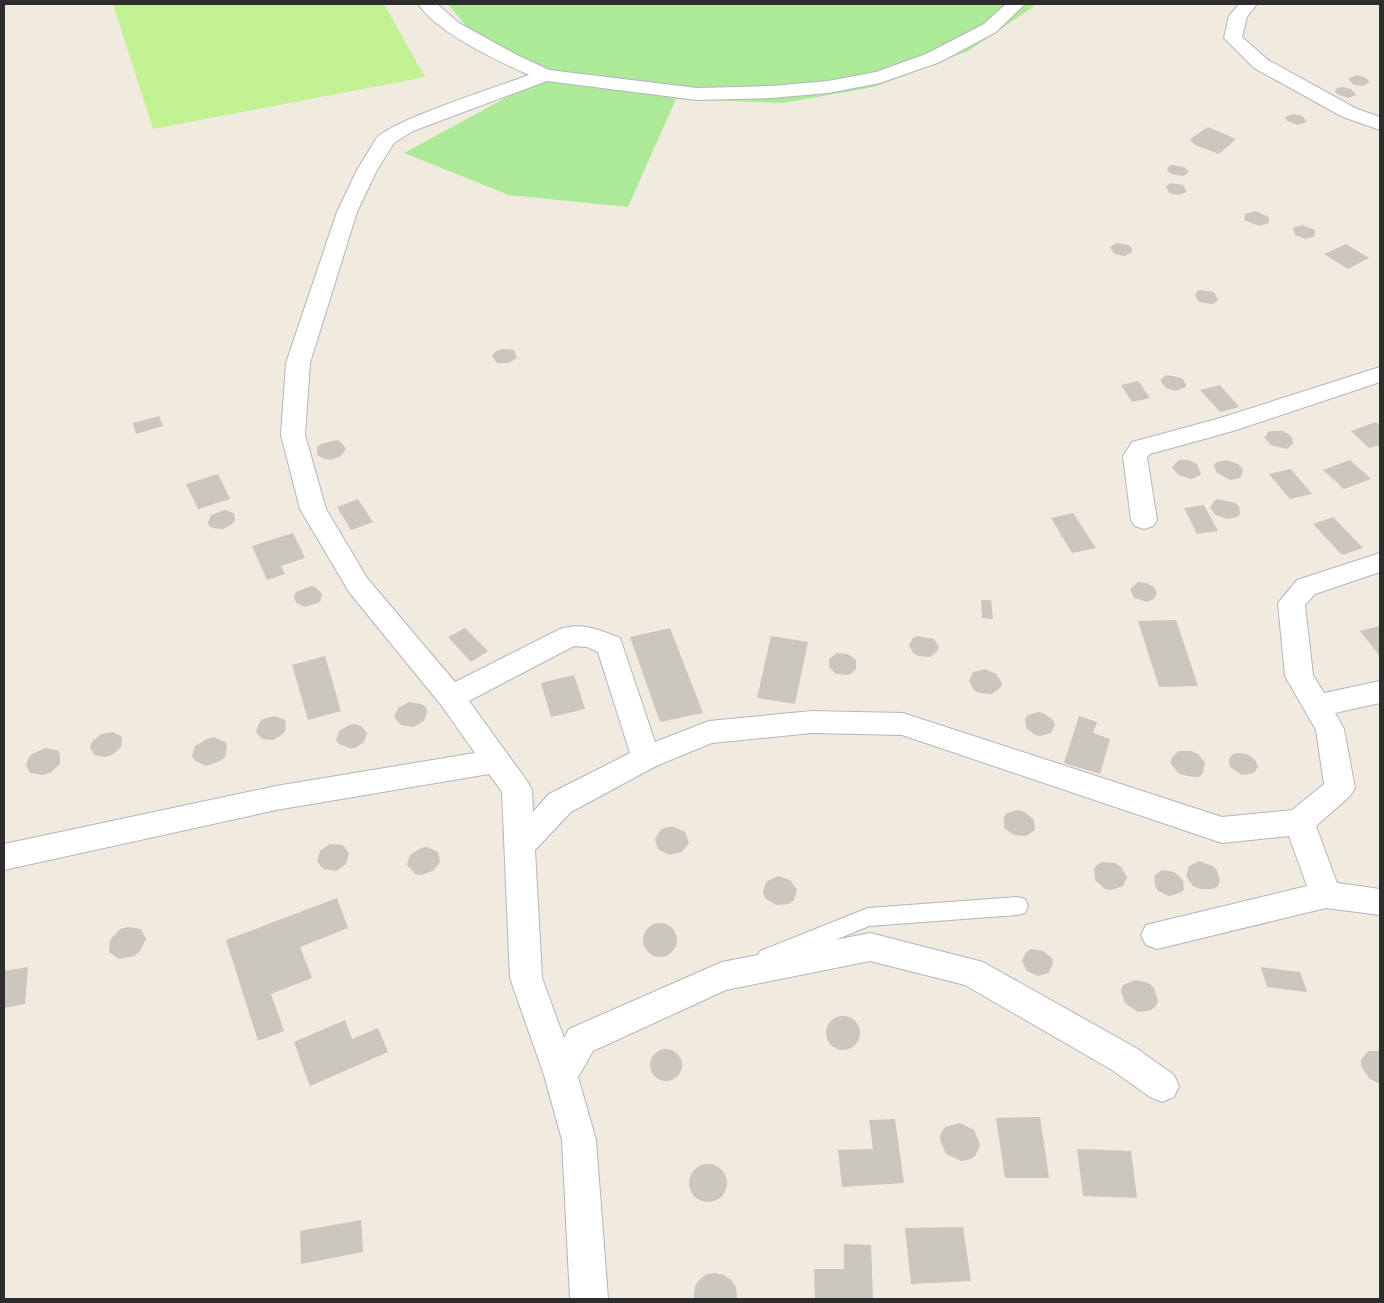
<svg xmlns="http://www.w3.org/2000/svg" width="1384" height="1303" viewBox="0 0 1384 1303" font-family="Signika,sans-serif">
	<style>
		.green { fill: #adea98 }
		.pitch { fill: #c2f293 }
		.building { fill: #cbc7be }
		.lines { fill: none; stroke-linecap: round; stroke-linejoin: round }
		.service-casing { stroke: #b3b4c2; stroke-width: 2 }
		.minor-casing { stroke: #b3b4c2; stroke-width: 2 }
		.service { fill: #fff; fill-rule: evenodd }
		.minor { fill: #fff; fill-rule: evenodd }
	</style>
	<rect width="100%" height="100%" fill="#f0eadf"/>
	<polygon class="green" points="448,4 1035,4 1033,7 968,51 874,87 783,103 676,99 628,207 509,195 404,153 553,72 480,43"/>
	<polygon class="pitch" points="113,4 384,4 425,77 153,129"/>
	<g class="building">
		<polygon points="1356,75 1364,77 1370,82 1363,86 1354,85 1348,79"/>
		<polygon points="1344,87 1351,89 1356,95 1348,98 1337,94 1335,92 1337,88"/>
		<polygon points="1294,114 1302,116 1307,122 1298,125 1287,121 1285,117"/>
		<polygon points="1208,127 1236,139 1219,154 1195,145 1190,139"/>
		<polygon points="1172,165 1184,167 1188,171 1188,173 1183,176 1171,174 1167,170 1169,166"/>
		<polygon points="1171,183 1183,185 1187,192 1178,195 1169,193 1166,186"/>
		<polygon points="1255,211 1267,216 1269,218 1269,223 1259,226 1244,220 1245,214"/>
		<polygon points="1302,225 1315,230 1315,236 1306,239 1295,235 1293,228"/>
		<polygon points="1117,243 1128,245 1132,248 1132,252 1125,256 1114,254 1110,247"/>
		<polygon points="1346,244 1369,258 1348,269 1324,254"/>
		<polygon points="1201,290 1214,292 1218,300 1213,304 1199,302 1195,296 1197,291"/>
		<polygon points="502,349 514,350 517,358 508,363 497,363 492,356 495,352"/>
		<polygon points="1167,375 1182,378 1186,384 1186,387 1175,391 1166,388 1161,382 1161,379"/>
		<polygon points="1138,381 1150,398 1132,402 1121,385"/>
		<polygon points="1220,385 1239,407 1220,412 1200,390"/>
		<polygon points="159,416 163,426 136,434 133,423"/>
		<polygon points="1376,422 1380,426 1380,445 1369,448 1351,431"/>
		<polygon points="1272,431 1283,431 1288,434 1292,437 1293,444 1287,449 1271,445 1265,438 1268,432"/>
		<polygon points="337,440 341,442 346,449 341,456 331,460 325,459 317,455 317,447 321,444"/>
		<polygon points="1179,460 1189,460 1197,464 1201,474 1199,476 1191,479 1178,475 1172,467"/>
		<polygon points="1227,460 1238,464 1241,467 1243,471 1240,478 1230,480 1216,472 1214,465 1217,462"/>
		<polygon points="1350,460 1371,479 1344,489 1323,470"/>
		<polygon points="1291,469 1312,494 1290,499 1269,474"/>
		<polygon points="218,474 230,499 198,509 186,484"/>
		<polygon points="358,499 373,522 351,530 337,507"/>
		<polygon points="1218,499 1235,503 1239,506 1240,514 1237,517 1227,519 1216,515 1210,508 1214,501"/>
		<polygon points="1204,505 1218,531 1197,534 1184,508"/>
		<polygon points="225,510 234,513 235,520 232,524 223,529 213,528 209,526 208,522 211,515"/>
		<polygon points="1073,513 1096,548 1072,553 1051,518"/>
		<polygon points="1333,517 1363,548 1342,555 1313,524"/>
		<polygon points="293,533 305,558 281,566 285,574 267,580 252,546"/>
		<polygon points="1138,582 1146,583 1154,587 1157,593 1154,599 1147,602 1134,598 1130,589"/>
		<polygon points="311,586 316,588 322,594 320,602 305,607 296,603 294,596 296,592"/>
		<polygon points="981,600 991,600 993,619 982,618"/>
		<polygon points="1176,620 1198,686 1159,687 1138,621"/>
		<polygon points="1380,626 1380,656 1360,631"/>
		<polygon points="465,628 488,651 471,662 448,637"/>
		<polygon points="670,628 703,713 660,722 630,637"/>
		<polygon points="771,636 808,642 795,704 757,698"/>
		<polygon points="918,636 934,639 939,647 937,651 930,657 918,656 913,653 909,645 913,638"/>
		<polygon points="837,653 848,654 856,660 856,669 852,673 848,675 836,674 829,667 829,659"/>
		<polygon points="325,656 341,711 308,720 292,665"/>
		<polygon points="985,669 996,674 1002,683 1001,687 992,694 979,693 974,690 969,681 973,672"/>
		<polygon points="574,675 585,709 551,717 541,683"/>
		<polygon points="409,702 421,704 426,707 427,712 424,721 413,727 401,725 394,717 398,708"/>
		<polygon points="1039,712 1045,714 1053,720 1055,725 1051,733 1040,736 1035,735 1026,728 1025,719 1028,715"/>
		<polygon points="275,716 285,720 286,729 283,734 273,740 262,739 256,732 259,723 263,719"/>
		<polygon points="1079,716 1097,722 1093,733 1110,739 1100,774 1064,763"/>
		<polygon points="355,724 361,726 367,733 364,742 355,748 349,748 339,744 336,740 339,731 349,725"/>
		<polygon points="113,732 122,737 121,747 112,755 105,757 94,755 90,747 92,742 101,734"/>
		<polygon points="214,737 225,742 227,746 225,757 220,761 206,766 195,761 192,756 195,746 207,739"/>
		<polygon points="45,748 57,750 60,754 60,764 50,773 43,775 30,773 26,765 28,759 32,754"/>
		<polygon points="1178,751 1191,751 1198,754 1205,763 1203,773 1199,777 1193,777 1179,774 1171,764 1171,759"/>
		<polygon points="1238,753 1247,754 1255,760 1258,767 1254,773 1242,775 1230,767 1229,759 1233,754"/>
		<polygon points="1018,810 1025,812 1034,820 1035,830 1026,836 1014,835 1004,828 1004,817 1007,813"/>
		<polygon points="668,827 674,827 685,832 689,843 682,852 669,855 658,849 655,839 661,829"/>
		<polygon points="330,844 343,845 349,853 346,864 336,871 323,869 317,861 320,851"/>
		<polygon points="427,847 438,852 440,862 433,871 421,875 415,874 407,865 410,855 421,848"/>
		<polygon points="1199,861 1213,866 1217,870 1220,881 1218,886 1213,889 1200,889 1193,886 1186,876 1189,866"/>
		<polygon points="1102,862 1115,863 1121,867 1127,877 1123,886 1111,890 1105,889 1095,880 1094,869 1097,865"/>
		<polygon points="1162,870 1174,872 1183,880 1184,890 1180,893 1169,896 1158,891 1155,886 1154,876"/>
		<polygon points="778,876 790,880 797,890 794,900 789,904 776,905 765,898 763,892 766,882"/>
		<polygon points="337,898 348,928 300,947 312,978 271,994 284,1031 258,1041 226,940"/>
		<circle cx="660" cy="940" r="17"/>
		<polygon points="128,927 141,929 146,939 140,951 134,956 119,959 109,952 110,940 120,929"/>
		<polygon points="1031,949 1043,951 1052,958 1053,963 1049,973 1038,976 1027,971 1022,961 1026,952"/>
		<polygon points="28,967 25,1004 4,1008 4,971"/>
		<polygon points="1261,967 1300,972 1307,992 1267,987"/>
		<polygon points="1135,980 1149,983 1154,988 1158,1001 1156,1006 1151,1010 1138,1012 1125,1003 1121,991 1123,985"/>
		<circle cx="843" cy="1033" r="17"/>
		<polygon points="345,1020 352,1039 378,1028 388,1052 310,1086 294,1042"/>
		<circle cx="666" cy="1065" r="16"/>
		<polygon points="1368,1051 1380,1051 1380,1084 1370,1079 1361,1066 1361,1060"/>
		<polygon points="1040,1117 1049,1178 1005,1178 996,1118"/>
		<polygon points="895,1119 904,1183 842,1187 838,1150 873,1149 869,1120"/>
		<polygon points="960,1123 974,1130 980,1144 978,1151 974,1157 968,1160 961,1161 946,1154 940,1140 941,1133 945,1127"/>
		<polygon points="1077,1149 1131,1151 1137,1198 1083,1196"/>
		<circle cx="708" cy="1183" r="19"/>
		<polygon points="361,1220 363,1252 301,1264 300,1231"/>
		<polygon points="963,1227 971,1281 911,1284 905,1228"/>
		<polygon points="844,1244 871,1245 873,1299 815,1299 814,1269 844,1269"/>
		<polygon points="715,1273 724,1275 731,1280 736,1287 737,1299 694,1299 695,1286 700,1279 707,1274"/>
	</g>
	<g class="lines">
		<g class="service-casing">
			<polygon id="service" points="1017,897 1025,899 1028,906 1025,913 1017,915 869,926 768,968 760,965 757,958 760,951 868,908"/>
		</g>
		<g class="minor-casing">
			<g id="minor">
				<path d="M 418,4 L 437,4 L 459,23 L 517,55 L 549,70 L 697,88 L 771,86 L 828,81 L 876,72 L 926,54 L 984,24 L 1006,4 L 1025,4 L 996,32 L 940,62 L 880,83 L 828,93 L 771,98 L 697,100 L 547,81 L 413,131 L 394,143 L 377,170 L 357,212 L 310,363 L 305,435 L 326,509 L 367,578 L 455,682 L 560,629 C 582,622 600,630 620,638 L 655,742 L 709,721 L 812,711 L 903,713 L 1222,817 L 1292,810 L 1324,784 L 1316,730 L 1285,676 L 1278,603 L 1297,580 L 1380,553 L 1380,572 L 1315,594 L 1305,605 L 1313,675 L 1324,693 L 1380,681 L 1380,703 L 1335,713 L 1344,729 L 1355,788 L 1350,796 L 1316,826 L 1337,883 L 1380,889 L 1380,915 L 1326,908 L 1157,949 L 1146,945 L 1141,935 L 1146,925 L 1307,886 L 1289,836 L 1222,843 L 902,735 L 812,733 L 712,743 L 656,766 L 571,812 L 535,850 L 542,978 L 564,1038 L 569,1029 L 722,962 L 870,933 L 983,962 L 1136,1048 L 1174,1075 L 1179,1086 L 1174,1097 L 1162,1102 L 1150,1097 L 1112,1070 L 965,985 L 870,961 L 726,990 L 593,1051 L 578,1077 L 596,1140 L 608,1299 L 570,1299 L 562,1140 L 544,1075 L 510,978 L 502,792 L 489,774 L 276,810 L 4,870 L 4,844 L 276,786 L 475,753 L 441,705 L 349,592 L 300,509 L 281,435 L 286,363 L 337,212 L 357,170 L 376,139 C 389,121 502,85 529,75 C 496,60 439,34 418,4 ZM 574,646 L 587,647 L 598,652 L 630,753 L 549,794 L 533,812 L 532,790 L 527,781 L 469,701 Z"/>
				<polygon points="1239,4 1257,4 1247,17 1242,37 1268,60 1357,109 1380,117 1380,130 1343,117 1254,68 1224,38 1229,16"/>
				<polygon points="1380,367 1380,382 1233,431 1150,454 1147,457 1157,520 1153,526 1144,529 1135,526 1131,520 1123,456 1132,442 1217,419"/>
			</g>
		</g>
		<use href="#service" class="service"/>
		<use href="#minor" class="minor"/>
	</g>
	<rect width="1384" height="1303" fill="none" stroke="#2d2d2d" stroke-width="10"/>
</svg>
